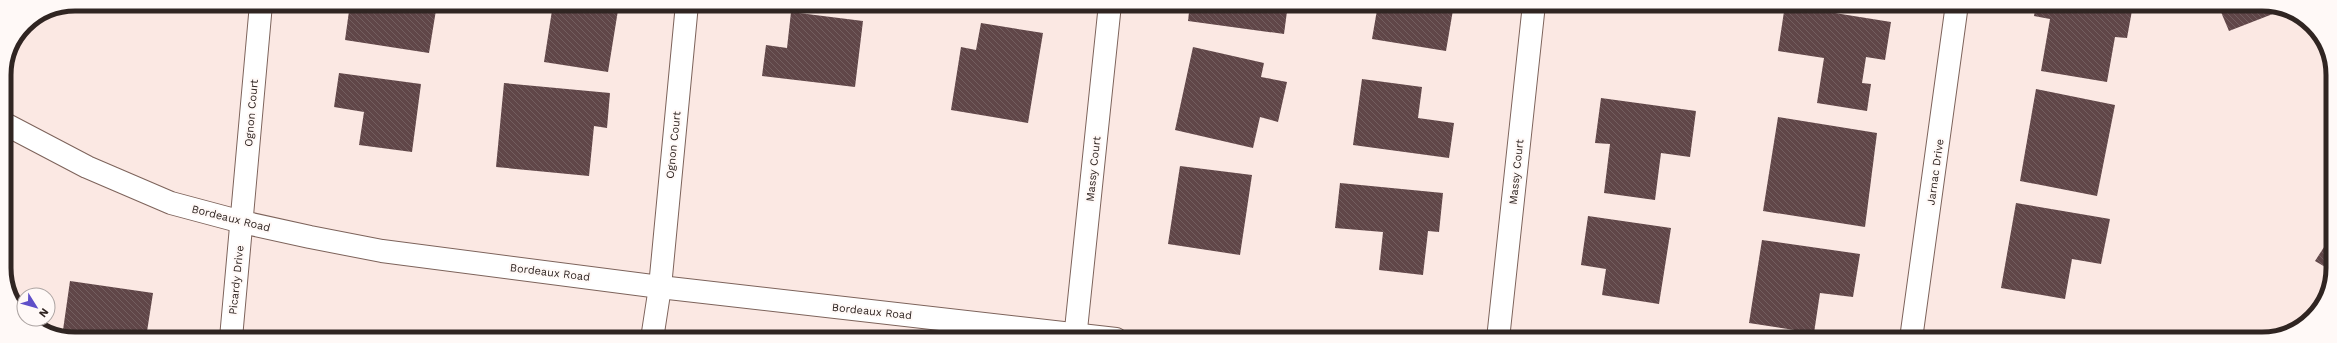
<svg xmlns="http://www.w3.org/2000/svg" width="2337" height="343" viewBox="0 0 2337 343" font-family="'Work Sans',sans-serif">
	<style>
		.building { fill: url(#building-back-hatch) }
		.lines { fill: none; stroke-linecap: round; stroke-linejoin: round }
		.minor-casing { stroke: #7d635b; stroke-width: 24 }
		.minor { stroke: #fff; stroke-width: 22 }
		.labels { text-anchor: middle; stroke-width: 4; stroke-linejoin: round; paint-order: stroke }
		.street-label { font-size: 11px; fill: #302522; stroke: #fff9f7 }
		.rim { fill: none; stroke: #302522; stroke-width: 5 }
	</style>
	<defs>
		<pattern id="building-back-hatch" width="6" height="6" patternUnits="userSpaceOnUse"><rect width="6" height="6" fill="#604648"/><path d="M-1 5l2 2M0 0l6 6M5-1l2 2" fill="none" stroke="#735e5f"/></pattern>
	</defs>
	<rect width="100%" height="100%" fill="#fbe8e3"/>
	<g class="building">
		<polygon points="350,4 437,4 429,53 345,40"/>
		<polygon points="553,4 619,4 608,72 544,62"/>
		<polygon points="1005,4 1033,4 1032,9"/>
		<polygon points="1190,4 1288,4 1284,34 1188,21"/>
		<polygon points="1378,4 1454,4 1446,51 1372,39"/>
		<polygon points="1785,5 1891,22 1885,60 1866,57 1862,83 1871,84 1867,111 1817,103 1824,58 1778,51"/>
		<polygon points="2036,5 2133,5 2127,38 2115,37 2107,82 2041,71 2050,19 2034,16"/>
		<polygon points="2218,5 2271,5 2283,10 2229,31"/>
		<polygon points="791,12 863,21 855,87 762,76 766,45 787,48"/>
		<polygon points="981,23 1043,33 1028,123 951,110 961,47 976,50"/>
		<polygon points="1193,47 1264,63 1261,77 1287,82 1278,122 1260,117 1253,148 1175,130"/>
		<polygon points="339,73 421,84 412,152 359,145 364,112 334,107"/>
		<polygon points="1362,79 1422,87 1418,118 1454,123 1449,158 1353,145"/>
		<polygon points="504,83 610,93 607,128 594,126 589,176 496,167"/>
		<polygon points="2036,89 2115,105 2097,196 2020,181"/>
		<polygon points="1601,98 1696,111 1690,157 1661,153 1655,200 1604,193 1610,144 1595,143"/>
		<polygon points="1778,117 1877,133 1865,227 1763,211"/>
		<polygon points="1180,166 1252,175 1240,255 1168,244"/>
		<polygon points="1340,183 1443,193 1439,232 1428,231 1423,275 1379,270 1383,232 1335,228"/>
		<polygon points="2016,203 2110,219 2101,264 2072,259 2065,299 2001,288"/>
		<polygon points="1588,216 1671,228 1659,304 1602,295 1606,269 1581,265"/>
		<polygon points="1762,240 1860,254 1853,297 1820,293 1814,333 1749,323"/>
		<polygon points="2326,244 2332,248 2332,271 2315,261"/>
		<polygon points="70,281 153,293 146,338 66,338 62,337"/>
	</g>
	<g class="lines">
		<g class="minor-casing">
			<g id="minor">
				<polyline points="5,124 87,167 171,203 242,222 310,237 382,251 660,287 1116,339"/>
				<polyline points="231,338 261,4"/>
				<polyline points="652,339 660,287 687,4"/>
				<polyline points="1075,339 1110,4"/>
				<polyline points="1498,339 1534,4"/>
				<polyline points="1911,339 1957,4"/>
			</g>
		</g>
		<use href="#minor" class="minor"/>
	</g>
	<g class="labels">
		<g class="street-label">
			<text transform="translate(251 113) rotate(-85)" y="4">Ognon Court</text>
			<text transform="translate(673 145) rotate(-84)" y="4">Ognon Court</text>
			<text transform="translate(1093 169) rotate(-84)" y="4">Massy Court</text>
			<text transform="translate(1516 172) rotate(-84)" y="4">Massy Court</text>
			<text transform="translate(1935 172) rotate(-82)" y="4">Jarnac Drive</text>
			<text transform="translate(231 218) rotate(14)" y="4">Bordeaux Road</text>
			<text transform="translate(550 272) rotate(7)" y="4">Bordeaux Road</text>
			<text transform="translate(236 280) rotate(-84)" y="4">Picardy Drive</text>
			<text transform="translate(872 311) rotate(6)" y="4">Bordeaux Road</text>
		</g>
	</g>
	<path d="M0 0H2337V343H0ZM75 11H2262A64 64 0 0 1 2326 75V268A64 64 0 0 1 2262 332H75A64 64 0 0 1 11 268V75A64 64 0 0 1 75 11Z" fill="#fff9f7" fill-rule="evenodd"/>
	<path class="rim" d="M75 11H2262A64 64 0 0 1 2326 75V268A64 64 0 0 1 2262 332H75A64 64 0 0 1 11 268V75A64 64 0 0 1 75 11Z"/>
	<g transform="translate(36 307) rotate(127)"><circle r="19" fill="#fff9f7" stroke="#aca4a2"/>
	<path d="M0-3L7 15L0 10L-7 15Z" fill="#5f4fc8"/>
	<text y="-6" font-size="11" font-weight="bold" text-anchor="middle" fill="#302522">N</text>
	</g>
</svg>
